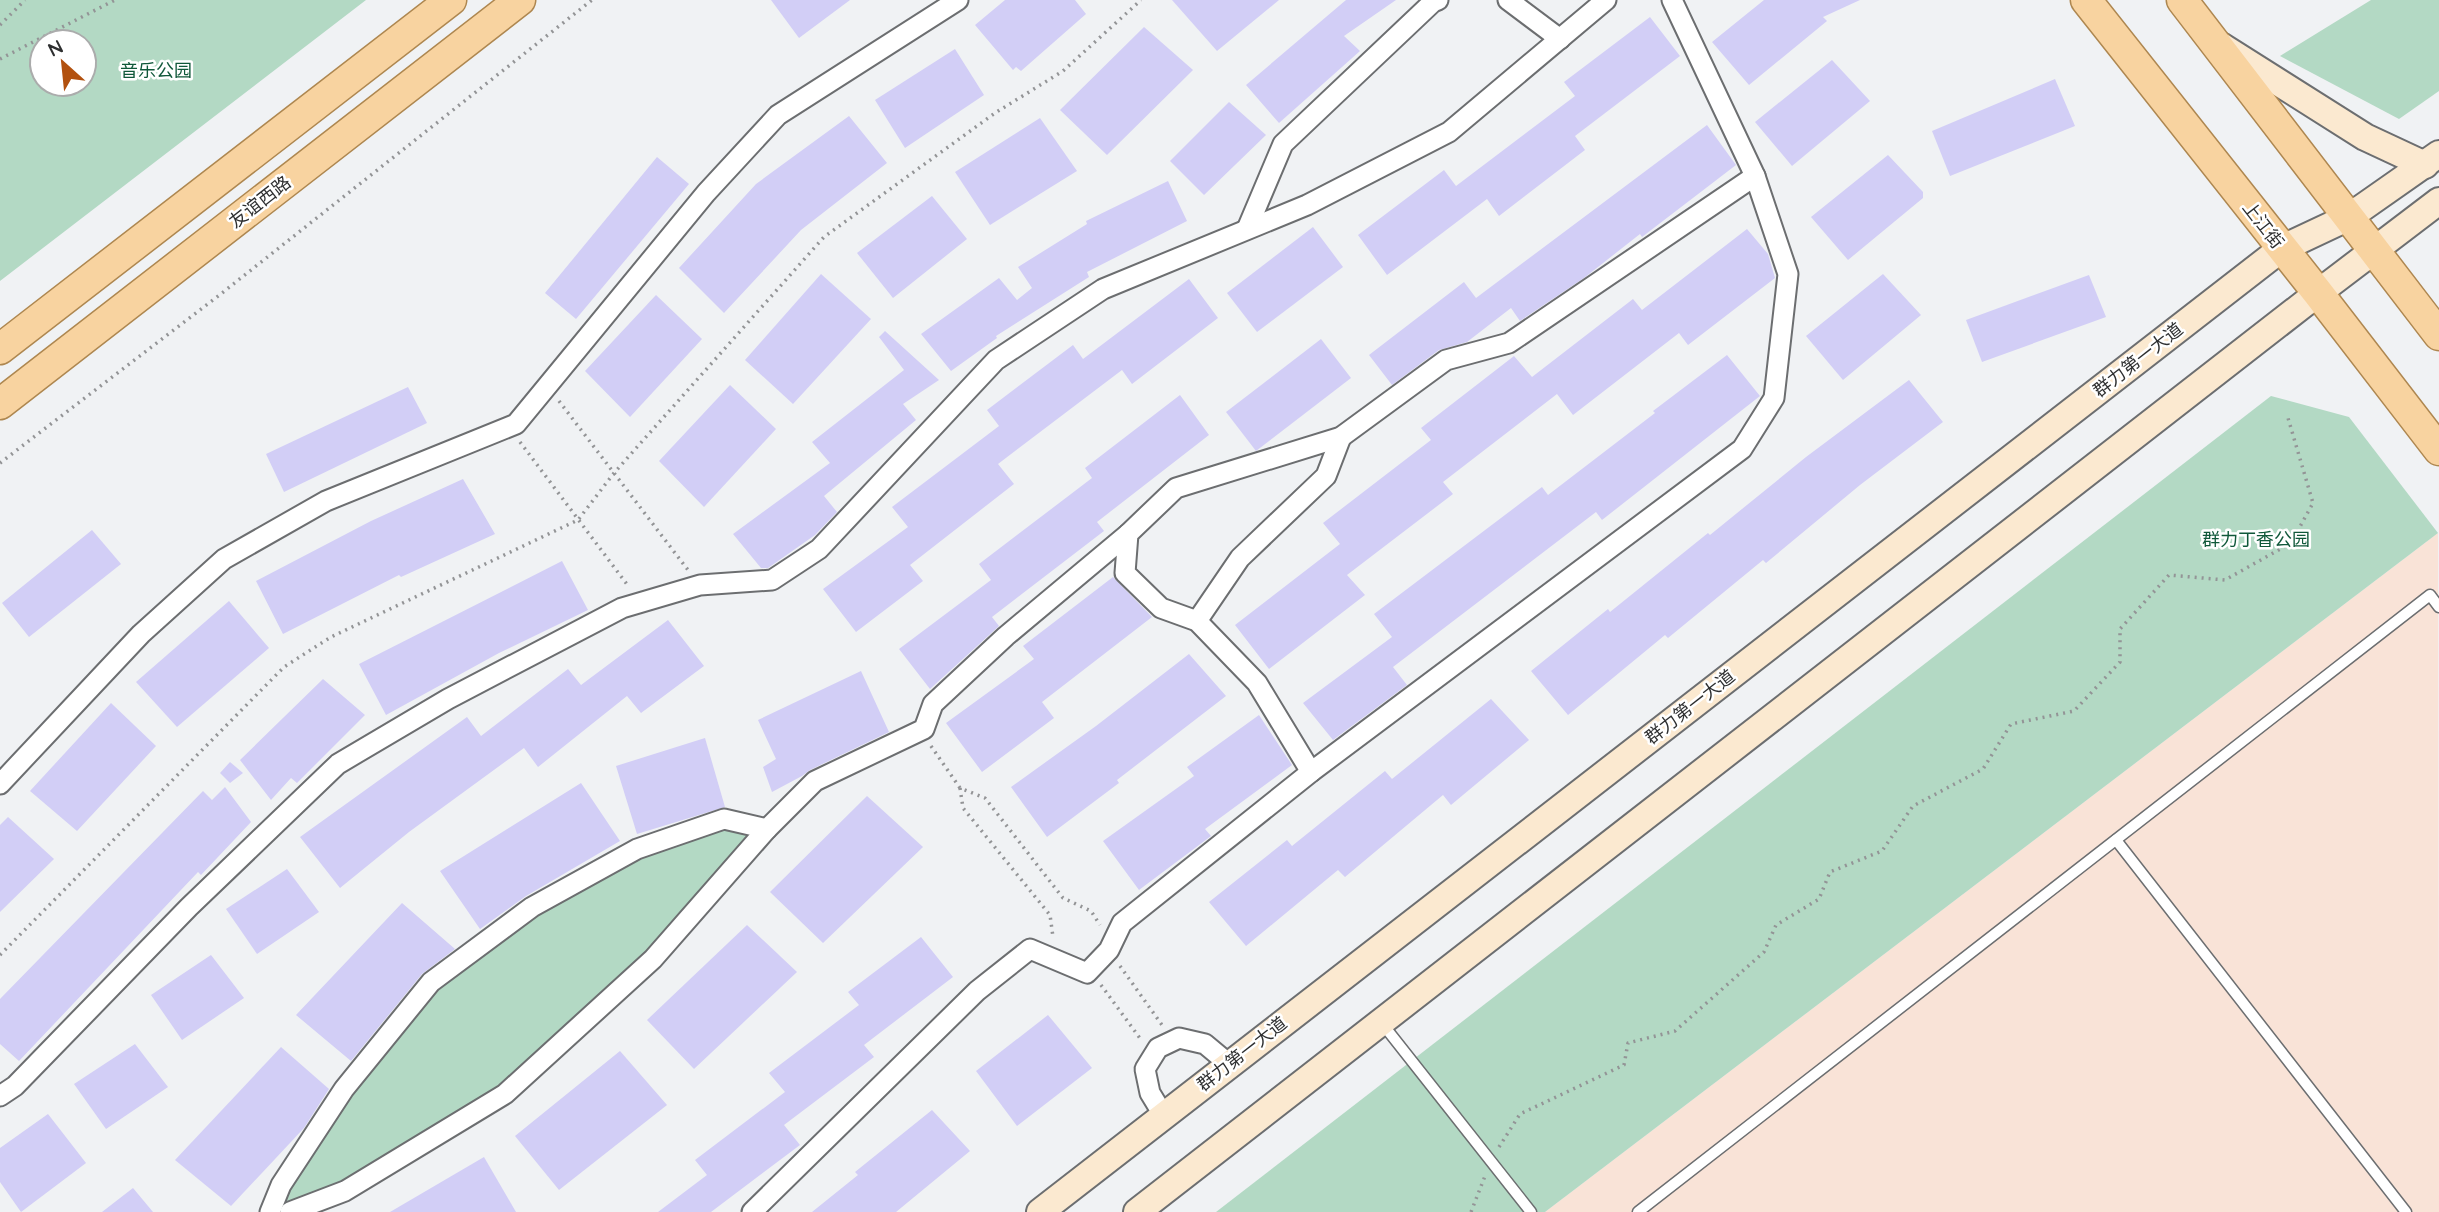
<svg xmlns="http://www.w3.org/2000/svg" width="2439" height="1212" viewBox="0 0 2439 1212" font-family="Quicksand,'Noto Sans SC',sans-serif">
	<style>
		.industrial { fill: #f9e3d7 }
		.green { fill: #b3d9c4; fill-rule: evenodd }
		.building { fill: #d2cef6 }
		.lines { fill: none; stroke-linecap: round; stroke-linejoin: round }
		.service-casing { stroke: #6c6e70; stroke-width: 13 }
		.minor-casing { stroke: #6c6e70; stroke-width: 23 }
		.secondary-casing { stroke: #6c6e70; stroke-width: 30 }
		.primary-casing { stroke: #ae8750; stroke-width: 33 }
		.path { stroke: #939496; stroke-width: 3.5; stroke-dasharray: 2 5; stroke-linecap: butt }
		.service { stroke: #fff; stroke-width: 10 }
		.minor { stroke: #fff; stroke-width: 19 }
		.secondary { stroke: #fbe9d0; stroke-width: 26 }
		.primary { stroke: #f8d3a0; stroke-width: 30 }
		.labels { text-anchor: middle; stroke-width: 5; stroke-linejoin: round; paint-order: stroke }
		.park-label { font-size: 18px; fill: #10583a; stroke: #fff }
		.street-label { font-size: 18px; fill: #2e2f30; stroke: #fff }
	</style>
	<rect width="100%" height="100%" fill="#f0f2f4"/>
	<polygon class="industrial" points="2438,533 2439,1212 1545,1212"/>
	<g class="green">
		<path d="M 0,0 L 366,0 L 0,281 ZM 42,42 L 84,42 L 84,84 L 42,84 Z"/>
		<polygon points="2371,0 2439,0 2439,91 2399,119 2280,56"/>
		<polygon points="2271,396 2349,417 2438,533 1545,1212 1216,1212"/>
		<polygon points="724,819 767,829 653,959 505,1094 290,1212 270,1212 281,1185 431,982 532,907"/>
	</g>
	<g class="building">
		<polygon points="771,0 850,0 799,38"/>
		<polygon points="1005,0 1075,0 1086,14 1021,71 1016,67 1013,70 975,25"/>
		<polygon points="1172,0 1279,0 1217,51"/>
		<polygon points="1346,0 1396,0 1344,36 1360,51 1279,123 1246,85"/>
		<polygon points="1764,0 1860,0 1823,17 1827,21 1749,85 1712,42"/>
		<polygon points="1650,17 1680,56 1575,136 1585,150 1499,216 1487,199 1387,275 1358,235 1444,170 1456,186 1575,96 1564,82"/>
		<polygon points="1144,27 1193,70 1107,155 1060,110"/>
		<polygon points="955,49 984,95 905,148 875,100"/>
		<polygon points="1832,60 1870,101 1792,166 1755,122"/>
		<polygon points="2055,79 2075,126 1950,176 1932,131"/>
		<polygon points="1229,102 1266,135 1204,195 1170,161"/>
		<polygon points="849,116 887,163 801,230 724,313 679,268 756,184"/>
		<polygon points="1040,118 1077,171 990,225 955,172"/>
		<polygon points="1707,125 1736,165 1642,237 1640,234 1584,278 1520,321 1511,308 1467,342 1439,350 1392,385 1369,355 1464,282 1476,298"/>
		<polygon points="1888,155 1923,192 1923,198 1848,260 1811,217"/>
		<polygon points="657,157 689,184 576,319 545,293"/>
		<polygon points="1168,181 1187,221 1087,272 1089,277 996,336 997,338 951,371 921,334 999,278 1017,300 1032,288 1018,267 1087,224 1086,221"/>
		<polygon points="932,196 967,239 893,298 857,253"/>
		<polygon points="1313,227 1343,267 1257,332 1227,293"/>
		<polygon points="1747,229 1768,254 1775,278 1688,345 1679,333 1573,415 1557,394 1443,482 1453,494 1347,575 1365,595 1269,669 1235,625 1340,544 1323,523 1431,440 1421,428 1514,356 1532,377 1633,299 1642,310"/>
		<polygon points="821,274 871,319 793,404 745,360"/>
		<polygon points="1883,274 1921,315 1843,380 1806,336"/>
		<polygon points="2089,275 2106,317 1982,362 1966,320"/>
		<polygon points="1189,279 1218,318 1132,384 1122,370 998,464 1014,484 910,565 923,581 856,632 823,589 908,527 892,507 999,426 987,410 1073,345 1083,359"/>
		<polygon points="656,295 702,339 630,417 585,371"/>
		<polygon points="885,331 939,380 903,404 916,420 824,496 837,512 815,535 768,568 761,568 733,534 830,463 812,442 904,370 879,337"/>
		<polygon points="1321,339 1351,378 1256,451 1226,412"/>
		<polygon points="1727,355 1760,396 1602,520 1596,512 1393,667 1407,685 1333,740 1303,703 1392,637 1374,614 1542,487 1548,495 1655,413 1653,411"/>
		<polygon points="1909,380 1943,422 1860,485 1766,563 1763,560 1668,638 1665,635 1568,715 1531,671 1608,609 1610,612 1708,533 1710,535 1806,457"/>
		<polygon points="730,385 776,429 704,507 659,461"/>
		<polygon points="408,387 427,423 284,492 266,454"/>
		<polygon points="1180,395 1209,435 1097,522 1104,531 992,617 999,626 930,689 899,649 991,580 979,564 1092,478 1085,468"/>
		<polygon points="463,479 495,534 401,577 399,575 283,634 256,581 371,521"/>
		<polygon points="92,530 121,564 29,637 2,603"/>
		<polygon points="562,561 588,610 499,653 386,715 359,664"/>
		<polygon points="1113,577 1152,617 1042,702 1054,718 982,772 946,723 1034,659 1023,646"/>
		<polygon points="229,601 269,648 177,727 136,682"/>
		<polygon points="668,620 704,666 641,713 627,696 538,767 524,748 409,832 340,888 300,837 467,717 481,736 568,669 581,685"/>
		<polygon points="1189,654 1226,696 1117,780 1119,783 1047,837 1011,787 1096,726"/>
		<polygon points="861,671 889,732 810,770 802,776 772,792 763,767 776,759 758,720"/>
		<polygon points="323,679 365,715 297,783 291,778 271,800 240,760"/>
		<polygon points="1491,699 1529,740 1451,805 1443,795 1345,877 1338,870 1246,946 1209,902 1287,840 1292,846 1385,771 1392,779"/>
		<polygon points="111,703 156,746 77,831 30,791"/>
		<polygon points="1259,715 1292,765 1205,829 1211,836 1139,890 1103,841 1194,776 1187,767"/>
		<polygon points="705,738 725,807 637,834 616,766"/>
		<polygon points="230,762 243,773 230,783 220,773"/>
		<polygon points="581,783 620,841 526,896 480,929 440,871"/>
		<polygon points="225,787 251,822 201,875 198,872 19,1061 0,1044 0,999 203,791 212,800"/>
		<polygon points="867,796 923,847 823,943 770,892"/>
		<polygon points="8,817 54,859 0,912 0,825"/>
		<polygon points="287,869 319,912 257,954 226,909"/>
		<polygon points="402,903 455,949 422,974 351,1061 296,1015"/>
		<polygon points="747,925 797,972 694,1069 647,1020"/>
		<polygon points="921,937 953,977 864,1045 874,1057 784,1125 800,1145 711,1212 658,1212 707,1175 695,1160 785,1092 769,1073 859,1005 848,992"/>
		<polygon points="211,955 244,998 182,1040 151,995"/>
		<polygon points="1048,1015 1092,1068 1017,1126 976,1071"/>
		<polygon points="135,1044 168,1087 106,1129 74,1084"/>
		<polygon points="281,1047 329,1089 304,1128 231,1206 175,1160"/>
		<polygon points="620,1051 667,1105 559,1190 515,1136"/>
		<polygon points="932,1110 970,1151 896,1212 812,1212 858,1175 855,1172"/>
		<polygon points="48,1114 86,1163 21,1212 0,1182 0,1148"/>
		<polygon points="484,1157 516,1212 390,1212"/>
		<polygon points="133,1188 153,1212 102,1212"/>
	</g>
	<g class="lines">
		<g class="service-casing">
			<g id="service">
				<polyline points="2116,840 2406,1212"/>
				<polyline points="1381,1022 1531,1212"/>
				<polyline points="1638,1212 2430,595 2439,607"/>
			</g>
		</g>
		<g class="minor-casing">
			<g id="minor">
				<polyline points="1508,0 1560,39"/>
				<polyline points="1247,229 1283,144 1433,2 1438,0"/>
				<polyline points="1197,621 1240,558 1326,476 1341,437"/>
				<polyline points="1311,772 1257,683 1197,621 1161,608 1125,573 1128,534 1176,488 1341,437 1446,360 1509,343 1755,176"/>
				<polyline points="0,784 141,634 224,559 326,501 516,424 706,193 778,115 958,0"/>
				<polyline points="0,1096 15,1086 189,907 338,764 448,699 622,608 700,585 772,580 819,549 996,360 1103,289 1307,205 1449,132 1606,0"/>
				<polyline points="1164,1116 1150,1093 1145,1069 1158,1048 1179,1038 1205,1044 1229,1064"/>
				<polyline points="270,1212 281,1185 344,1089 431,982 532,907 637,849 724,819 767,829 815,781 924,729 933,704 1006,636 1128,534"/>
				<polyline points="290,1212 345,1191 505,1094 653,959 767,829"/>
				<polyline points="752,1212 977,991 1030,949 1087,973 1109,950 1122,923 1311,772 1742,449 1774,398 1788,274 1755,176 1672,0"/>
			</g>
		</g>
		<g class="secondary-casing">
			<g id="secondary">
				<polyline points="2221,46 2365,137 2425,165"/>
				<polyline points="1040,1212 2281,249 2349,217 2439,154"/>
				<polyline points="1137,1212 2318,293 2439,201"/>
			</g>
		</g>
		<g class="primary-casing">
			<g id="primary">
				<polyline points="2086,0 2318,293 2439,450"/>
				<polyline points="2182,0 2439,335"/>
				<polyline points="0,349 451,0"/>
				<polyline points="0,404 520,0"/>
			</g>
		</g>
		<g class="path">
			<polyline points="0,25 25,0"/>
			<polyline points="0,59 115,0"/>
			<polyline points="559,401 688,570"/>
			<polyline points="520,442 629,587"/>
			<polyline points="0,463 222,293 592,0"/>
			<polyline points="931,746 960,788 985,798 1063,898 1091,911 1100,925"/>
			<polyline points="960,788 963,808 1050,915 1053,937"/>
			<polyline points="0,955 284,667 331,637 578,520 614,473 824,237 995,113 1063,71 1141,0"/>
			<polyline points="1120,966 1162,1025"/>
			<polyline points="1101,985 1142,1041"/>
			<polyline points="1499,1147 1520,1114 1624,1065 1628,1043 1675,1031 1764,952 1776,925 1819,899 1830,872 1882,851 1913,806 1983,769 2011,724 2074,711 2120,662 2120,629 2169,575 2225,580 2291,543 2313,503 2288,418"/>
			<polyline points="1471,1212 1485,1176"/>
		</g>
		<use href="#service" class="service"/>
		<use href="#minor" class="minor"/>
		<use href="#secondary" class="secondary"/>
		<use href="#primary" class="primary"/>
	</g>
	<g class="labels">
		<g class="park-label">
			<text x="156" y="77">音乐公园</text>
			<text x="2256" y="546">群力丁香公园</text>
		</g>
		<g class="street-label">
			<text transform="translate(260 202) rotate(-38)" y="6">友谊西路</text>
			<text transform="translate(2263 225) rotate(52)" y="6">上江街</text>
			<text transform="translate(2138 360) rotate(-38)" y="6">群力第一大道</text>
			<text transform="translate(1690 707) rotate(-38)" y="6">群力第一大道</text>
			<text transform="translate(1242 1054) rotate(-38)" y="6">群力第一大道</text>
		</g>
	</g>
	<g transform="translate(63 63) rotate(333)"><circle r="33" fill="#ffffff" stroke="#abacac" stroke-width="2"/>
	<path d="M0-5L12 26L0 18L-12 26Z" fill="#b2510f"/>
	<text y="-10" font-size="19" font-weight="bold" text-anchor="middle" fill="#2e2f30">N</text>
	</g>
</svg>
